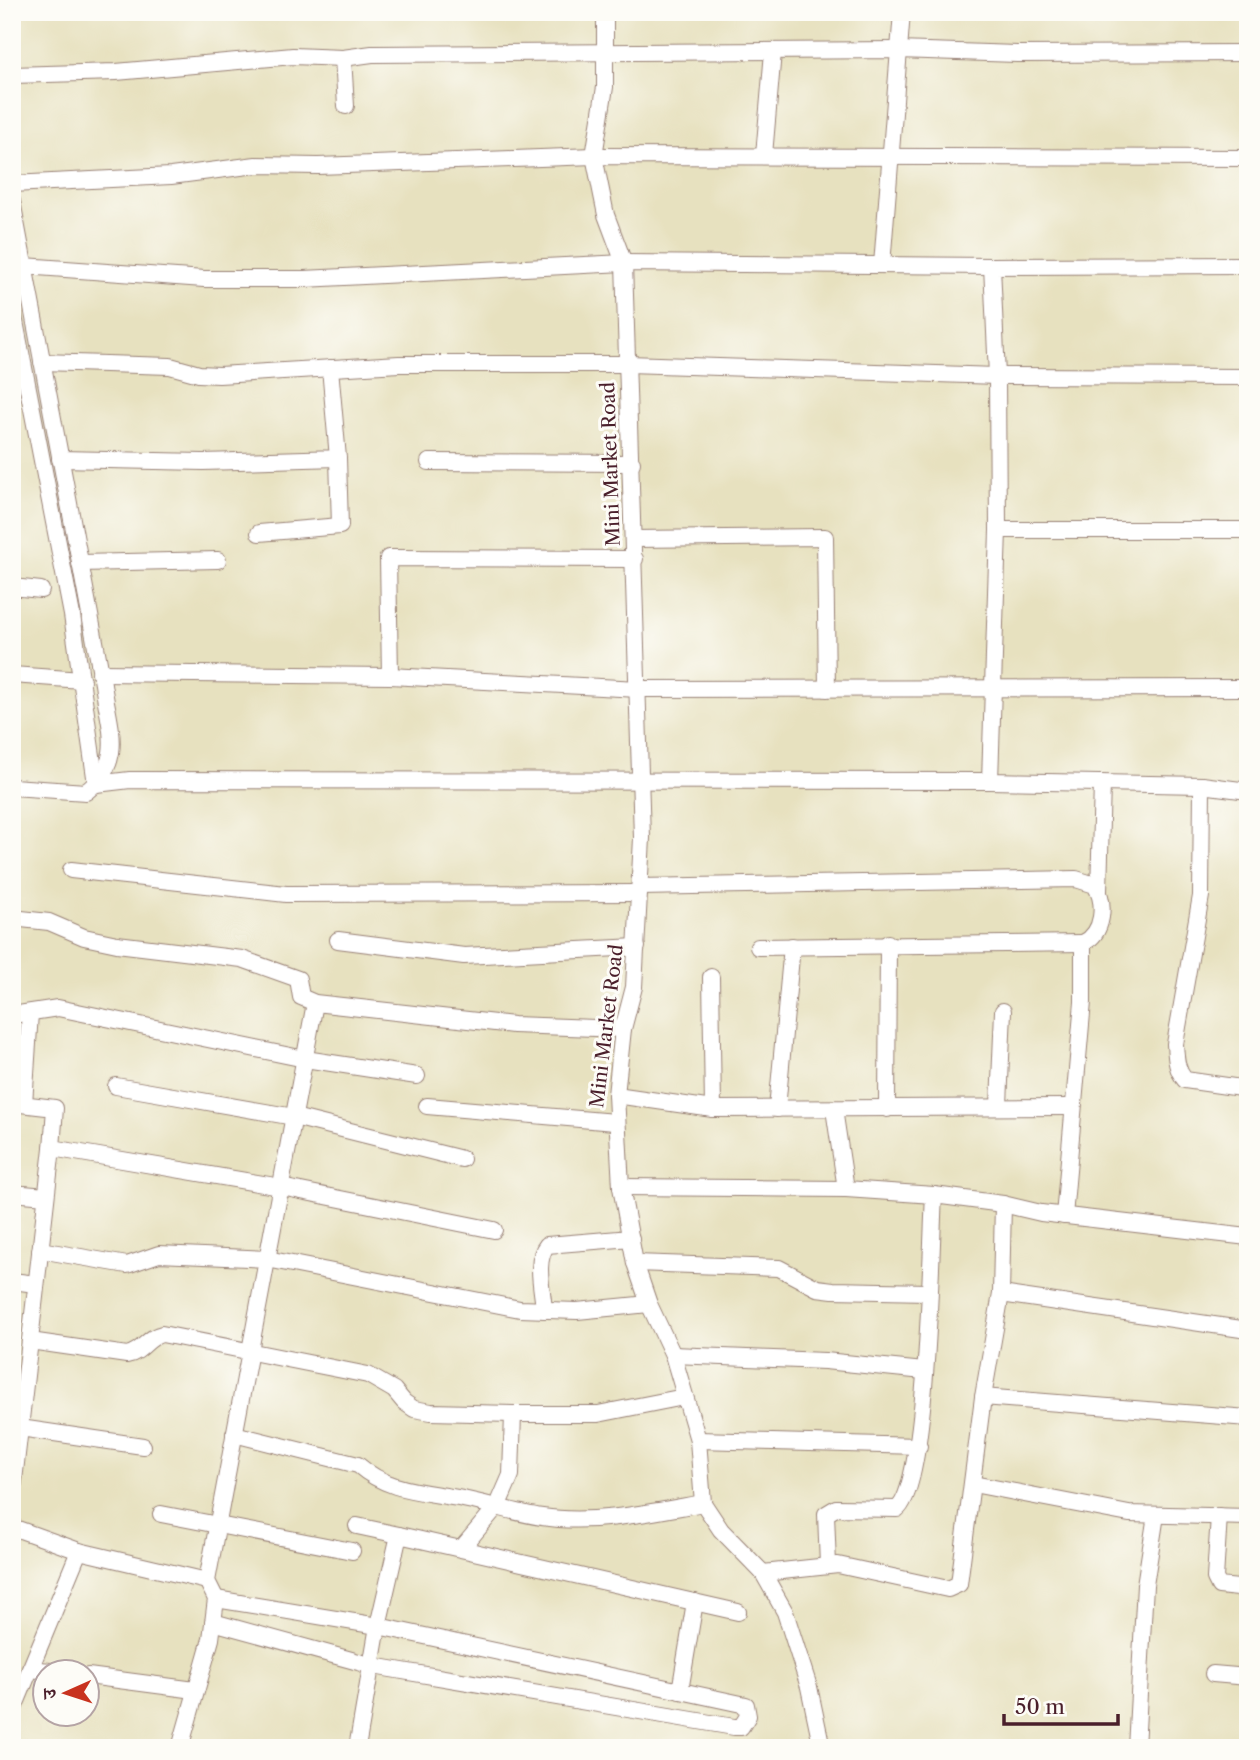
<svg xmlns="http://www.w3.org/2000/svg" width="1260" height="1760" viewBox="0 0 1260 1760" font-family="'Libre Caslon Text','Noto Serif Devanagari',serif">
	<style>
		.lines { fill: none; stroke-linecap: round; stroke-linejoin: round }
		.minor-casing { stroke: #988075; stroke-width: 18 }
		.minor { stroke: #fff; stroke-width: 16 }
		.labels { text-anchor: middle; stroke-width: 6; stroke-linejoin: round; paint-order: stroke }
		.street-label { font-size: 19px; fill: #4a1f2b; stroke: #fdfcf7 }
	</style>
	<rect width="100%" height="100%" fill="#fdfcf7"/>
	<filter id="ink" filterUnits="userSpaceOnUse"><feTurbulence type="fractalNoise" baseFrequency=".0143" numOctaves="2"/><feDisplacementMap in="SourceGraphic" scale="14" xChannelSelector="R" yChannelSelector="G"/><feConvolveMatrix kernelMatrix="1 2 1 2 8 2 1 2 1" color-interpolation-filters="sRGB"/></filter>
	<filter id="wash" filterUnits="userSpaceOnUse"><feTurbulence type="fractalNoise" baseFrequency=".00686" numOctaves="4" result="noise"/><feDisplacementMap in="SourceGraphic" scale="28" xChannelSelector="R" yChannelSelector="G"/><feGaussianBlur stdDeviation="1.57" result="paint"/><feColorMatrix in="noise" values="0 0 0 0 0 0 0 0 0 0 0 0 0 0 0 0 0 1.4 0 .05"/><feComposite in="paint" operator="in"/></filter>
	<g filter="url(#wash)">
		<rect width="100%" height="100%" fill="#e7e1bf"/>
	</g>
	<g filter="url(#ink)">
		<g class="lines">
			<g class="minor-casing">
				<g id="minor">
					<polyline points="605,12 605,87 594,156 606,215 624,263 642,838 634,987 623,1029 616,1095 621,1187 635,1263 649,1304 673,1355 698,1440 703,1503 721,1530 763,1573 785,1612 809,1687 822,1748"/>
					<polyline points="12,75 116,72 293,56 343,58"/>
					<polyline points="346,106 343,58 372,54 898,50 1017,54 1248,53"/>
					<polyline points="764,155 773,52"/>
					<polyline points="12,184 171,176 256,165 318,166 594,156 1248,158"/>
					<path d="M 12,201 L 103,684 C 109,728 126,760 86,792 L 12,787"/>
					<polyline points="882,265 902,12"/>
					<polyline points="1248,265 992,266 997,376 998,530 1248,530"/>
					<polyline points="24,266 204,279 304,279 624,263 992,266"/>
					<polyline points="12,306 72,615 96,784"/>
					<polyline points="42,362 170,366 199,374 219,375 399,364 628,364 997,376 1248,377"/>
					<polyline points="60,459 203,462 338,458 330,368"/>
					<polyline points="429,462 632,463"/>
					<polyline points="998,530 990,781 1202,785 1248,791"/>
					<polyline points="259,533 340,526 338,458"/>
					<polyline points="634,539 825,537 827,689"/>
					<polyline points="80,563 218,560"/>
					<polyline points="12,587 41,590"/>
					<polyline points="100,673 390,676 639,689 1248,688"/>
					<polyline points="12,675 82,680"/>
					<polyline points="390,676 388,558 635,559"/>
					<polyline points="96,784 130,780 990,781"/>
					<path d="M 1202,785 L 1201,896 L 1175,1044 C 1176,1058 1176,1069 1185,1080 L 1248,1089"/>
					<polyline points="71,870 286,894 639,893"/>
					<path d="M 640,887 L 1076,879 L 1095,885 C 1106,903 1104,933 1083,943 L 1083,1002 L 1064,1216"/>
					<polyline points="1099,891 1102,783"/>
					<polyline points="12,918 49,922 84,937 117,944 242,959 298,979 301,997 315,1003 513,1025 623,1029"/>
					<polyline points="338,940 464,956 637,947"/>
					<polyline points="758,947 1083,943"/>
					<polyline points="711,977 713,1109"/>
					<polyline points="12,1015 58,1008 305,1059 417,1076"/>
					<polyline points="116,1086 294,1117 462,1159"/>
					<polyline points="616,1095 713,1109 1072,1107"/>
					<polyline points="12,1103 55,1108 52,1148 281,1187 494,1230"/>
					<polyline points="24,1104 30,1013"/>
					<polyline points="999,1105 1003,1011"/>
					<polyline points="427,1106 615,1122"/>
					<polyline points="777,1109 792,946"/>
					<polyline points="834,1109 846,1189"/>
					<polyline points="887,1109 888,943"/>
					<polyline points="621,1187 846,1189 934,1195 1003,1204 1041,1213 1248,1237"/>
					<polyline points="12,1193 46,1196"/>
					<polyline points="40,1250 127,1265 159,1254 267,1259 520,1309 577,1311 649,1304"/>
					<polyline points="635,1263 779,1268 817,1288 833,1290 928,1292"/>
					<polyline points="12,1281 36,1284"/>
					<polyline points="1001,1294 1248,1330"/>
					<path d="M 544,1310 C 543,1291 534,1261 547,1245 L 631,1238"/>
					<path d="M 30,1341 L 127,1355 C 143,1352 147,1337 162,1334 L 368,1375 L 394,1390 L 404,1402 L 414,1409 L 431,1412 L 513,1414"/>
					<polyline points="673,1355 825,1361 924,1371"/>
					<polyline points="983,1397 1248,1418"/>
					<polyline points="20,1428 143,1446"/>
					<path d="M 234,1434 L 358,1465 C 388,1491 420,1491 458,1498 C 486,1503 514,1513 542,1517 C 594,1525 652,1512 703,1503"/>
					<polyline points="698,1440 919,1446"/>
					<polyline points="973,1484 1129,1514 1248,1517"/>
					<polyline points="12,1498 52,1148"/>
					<polyline points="161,1514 352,1551"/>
					<polyline points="1219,1516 1215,1578 1219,1586 1248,1589"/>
					<polyline points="357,1526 399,1535"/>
					<polyline points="12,1527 79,1551 207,1581"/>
					<polyline points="462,1548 498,1505 511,1475 513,1414 598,1414 684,1397"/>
					<path d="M 828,1565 L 826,1514 L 836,1508 L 897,1509 C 928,1486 931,1244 934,1195"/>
					<polyline points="763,1573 838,1565 948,1589 959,1584 983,1397 1001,1294 1003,1204"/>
					<polyline points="213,1622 373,1666 734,1727 741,1727 748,1716 746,1705 378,1626 216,1599"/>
					<polyline points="30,1669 60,1672"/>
					<polyline points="1213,1674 1248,1677"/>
					<polyline points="88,1676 195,1690"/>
					<polyline points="680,1691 695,1602"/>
					<polyline points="12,1713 79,1551"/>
					<polyline points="180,1748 211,1639 216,1599 207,1581 315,1003"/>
					<polyline points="357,1748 378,1626 399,1535 738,1612"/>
					<polyline points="1136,1748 1145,1585 1156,1515"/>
				</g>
			</g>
			<use href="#minor" class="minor"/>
		</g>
	</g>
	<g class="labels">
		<g class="street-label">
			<text transform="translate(610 464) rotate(-92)" y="7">Mini Market Road</text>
			<text transform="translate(606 1026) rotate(-83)" y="7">Mini Market Road</text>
		</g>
	</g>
	<rect width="1260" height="1760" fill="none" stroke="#fdfcf7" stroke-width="42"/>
	<g transform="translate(66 1693) rotate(267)"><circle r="33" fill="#fdfcf7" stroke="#b5a4a5" stroke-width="2"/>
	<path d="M0-5L12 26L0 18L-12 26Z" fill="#c8321e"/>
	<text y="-10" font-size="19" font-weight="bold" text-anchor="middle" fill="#4a1f2b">उ</text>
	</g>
	<path d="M1004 1714v10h114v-10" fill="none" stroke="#4a1f2b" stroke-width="3.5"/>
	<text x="1015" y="1714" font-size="21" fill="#4a1f2b" stroke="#fdfcf7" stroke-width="5" paint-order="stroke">50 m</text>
</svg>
